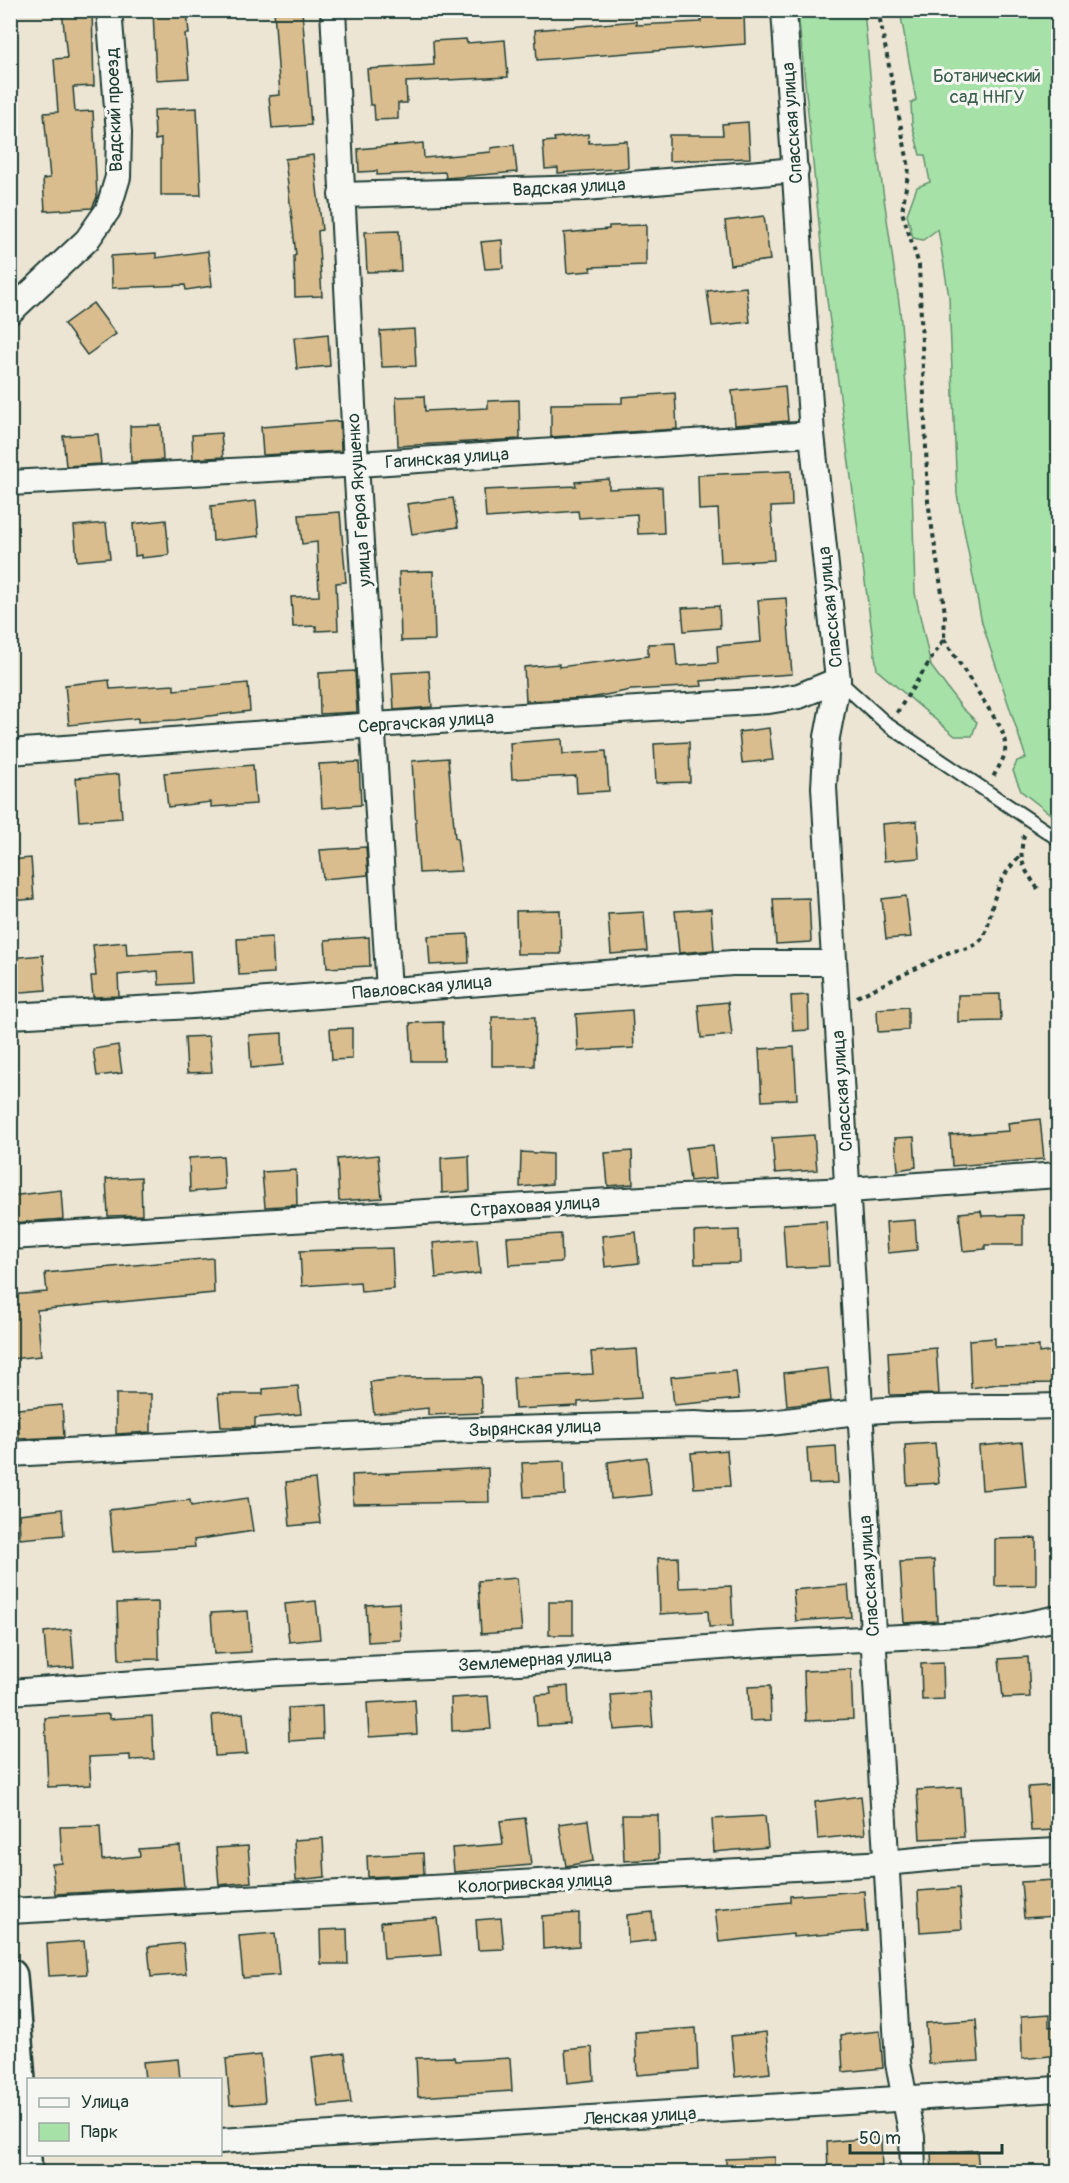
<svg xmlns="http://www.w3.org/2000/svg" width="1069" height="2183" viewBox="0 0 1069 2183" font-family="Pangolin,sans-serif">
	<style>
		.green { fill: #a6e2a8; stroke: #62906e; stroke-width: 1.5 }
		.building { fill: #d9bd8e; stroke: #1f3d34; stroke-width: 1.5 }
		.lines { fill: none; stroke-linecap: round; stroke-linejoin: round }
		.lane-casing { stroke: #1f3d34; stroke-width: 16 }
		.street-casing { stroke: #1f3d34; stroke-width: 28 }
		.secondary-casing { stroke: #1f3d34; stroke-width: 38 }
		.path { stroke: #1f3d34; stroke-width: 4; stroke-dasharray: 4.5 4.5; stroke-linecap: butt }
		.lane { stroke: #f6f6f2; stroke-width: 12 }
		.street { stroke: #f6f6f2; stroke-width: 24 }
		.secondary { stroke: #f6f6f2; stroke-width: 33 }
		.labels { text-anchor: middle; stroke-width: 6; stroke-linejoin: round; paint-order: stroke }
		.park-label { font-size: 18px; fill: #3a5e4b; stroke: #f6f6f2 }
		.street-label { font-size: 18px; fill: #1f3d34; stroke: #f6f6f2 }
	</style>
	<rect width="100%" height="100%" fill="#ede5d4"/>
	<filter id="ink" filterUnits="userSpaceOnUse"><feTurbulence type="fractalNoise" baseFrequency=".0167" numOctaves="2"/><feDisplacementMap in="SourceGraphic" scale="12" xChannelSelector="R" yChannelSelector="G"/><feConvolveMatrix kernelMatrix="1 2 1 2 8 2 1 2 1" color-interpolation-filters="sRGB"/></filter>
	<g filter="url(#ink)">
		<g class="green">
			<polygon points="798,11 864,11 877,149 900,310 911,451 915,593 931,666 962,708 977,722 972,736 955,736 877,670 825,285"/>
			<polygon points="900,11 1058,11 1058,820 1021,791 1013,771 1017,761 1026,758 982,623 957,494 949,297 938,229 923,240 913,238 907,214 917,187 930,182 925,155 920,155 912,124 911,103 916,100"/>
		</g>
		<g class="building">
			<polygon points="62,10 92,10 94,86 73,87 75,112 93,111 97,197 92,208 45,211 43,179 50,178 44,113 58,112 54,59 67,58"/>
			<polygon points="153,10 187,10 189,34 185,34 189,78 156,80"/>
			<polygon points="274,10 302,10 311,125 272,128 269,96 280,95"/>
			<polygon points="744,13 745,44 537,60 535,30 636,21 636,25 701,22 701,14"/>
			<polygon points="466,39 467,43 505,40 508,77 406,82 407,103 398,103 398,119 375,120 374,105 370,105 367,69 434,65 433,41"/>
			<polygon points="197,108 201,195 161,195 161,139 155,140 154,110"/>
			<polygon points="748,122 750,158 669,161 669,135 723,135 722,124"/>
			<polygon points="588,134 589,143 627,141 628,168 558,173 558,168 545,169 543,142 555,141 554,138"/>
			<polygon points="423,143 424,158 491,152 491,148 514,145 517,172 446,178 445,172 377,175 377,171 359,172 358,149"/>
			<polygon points="313,155 322,230 318,231 322,296 295,297 294,256 296,255 285,159"/>
			<polygon points="764,216 770,260 730,265 725,221"/>
			<polygon points="646,225 646,265 590,267 591,271 567,273 564,233 609,229 609,226"/>
			<polygon points="399,231 401,271 367,272 365,232"/>
			<polygon points="502,240 503,268 485,269 481,242"/>
			<polygon points="208,251 212,286 186,290 185,285 112,288 111,256 156,253 156,258"/>
			<polygon points="746,287 750,322 712,326 707,291"/>
			<polygon points="93,303 116,334 87,355 64,324"/>
			<polygon points="414,329 416,366 382,367 380,331"/>
			<polygon points="328,334 330,366 297,369 294,338"/>
			<polygon points="785,386 788,421 735,425 732,391"/>
			<polygon points="675,393 677,429 551,437 551,404 622,403 622,397"/>
			<polygon points="424,396 425,411 488,408 488,401 519,400 520,439 398,446 396,397"/>
			<polygon points="340,421 341,451 263,455 261,427"/>
			<polygon points="161,425 163,460 131,462 130,426"/>
			<polygon points="221,433 223,457 193,459 192,435"/>
			<polygon points="98,434 101,464 66,466 63,436"/>
			<polygon points="791,471 792,506 771,507 774,560 721,563 718,509 699,510 698,475"/>
			<polygon points="609,479 609,489 662,487 664,533 638,534 637,514 579,518 578,511 486,518 484,490 576,486 575,482"/>
			<polygon points="453,498 458,527 412,534 407,504"/>
			<polygon points="256,501 259,536 213,541 211,506"/>
			<polygon points="340,512 346,582 336,583 338,630 316,631 316,626 293,627 291,597 319,596 317,542 302,544 299,515"/>
			<polygon points="166,520 169,555 141,558 141,555 135,556 133,524"/>
			<polygon points="106,523 110,558 77,561 74,526"/>
			<polygon points="433,571 435,640 401,641 399,572"/>
			<polygon points="786,598 792,674 701,681 702,686 631,690 590,698 526,701 524,667 559,664 559,667 648,656 648,644 675,643 677,666 718,663 717,646 761,642 758,600"/>
			<polygon points="719,606 720,628 684,631 682,608"/>
			<polygon points="355,671 357,712 320,714 319,673"/>
			<polygon points="429,671 432,707 394,710 392,673"/>
			<polygon points="109,680 110,689 174,685 174,690 248,683 250,711 176,720 138,722 138,718 69,725 65,685"/>
			<polygon points="769,728 773,760 742,763 739,732"/>
			<polygon points="562,739 563,754 606,751 609,791 577,793 576,776 512,779 510,743"/>
			<polygon points="689,742 690,782 656,783 654,744"/>
			<polygon points="448,758 455,838 457,838 461,871 419,873 412,761"/>
			<polygon points="359,762 361,805 322,808 319,764"/>
			<polygon points="253,765 256,804 211,807 211,802 168,807 164,773"/>
			<polygon points="119,774 122,818 79,821 76,778"/>
			<polygon points="917,821 919,858 884,861 882,824"/>
			<polygon points="366,847 368,875 323,879 320,850"/>
			<polygon points="31,858 34,899 10,901 10,860"/>
			<polygon points="906,896 911,937 886,939 882,899"/>
			<polygon points="809,898 811,942 776,944 773,899"/>
			<polygon points="711,909 714,950 679,953 675,911"/>
			<polygon points="560,910 561,954 517,954 516,911"/>
			<polygon points="644,912 647,951 611,954 608,914"/>
			<polygon points="468,934 469,963 430,965 428,936"/>
			<polygon points="272,937 274,973 239,975 237,939"/>
			<polygon points="369,937 370,966 327,968 325,940"/>
			<polygon points="126,942 127,955 190,951 192,983 159,985 158,971 118,975 119,996 93,997 91,976 96,976 93,945"/>
			<polygon points="43,955 46,990 10,993 10,958"/>
			<polygon points="1000,994 1001,1021 958,1022 958,995"/>
			<polygon points="808,995 809,1030 793,1031 791,996"/>
			<polygon points="728,1002 732,1035 701,1038 698,1005"/>
			<polygon points="908,1007 908,1030 878,1032 877,1009"/>
			<polygon points="632,1010 634,1048 578,1051 576,1014"/>
			<polygon points="492,1017 535,1017 534,1066 492,1066"/>
			<polygon points="443,1022 444,1061 412,1061 410,1023"/>
			<polygon points="352,1028 352,1059 332,1060 330,1029"/>
			<polygon points="282,1033 283,1065 251,1068 249,1035"/>
			<polygon points="209,1036 212,1072 187,1073 185,1037"/>
			<polygon points="118,1045 122,1073 97,1076 93,1049"/>
			<polygon points="794,1047 797,1099 762,1101 759,1049"/>
			<polygon points="1040,1119 1044,1159 952,1166 950,1135 1009,1131 1008,1123"/>
			<polygon points="814,1135 817,1170 775,1173 772,1138"/>
			<polygon points="914,1137 916,1167 898,1170 895,1138"/>
			<polygon points="713,1145 716,1178 690,1181 686,1148"/>
			<polygon points="632,1151 633,1184 608,1186 605,1153"/>
			<polygon points="521,1152 552,1154 552,1184 520,1187"/>
			<polygon points="378,1155 382,1198 339,1201 337,1159"/>
			<polygon points="223,1156 225,1189 190,1192 189,1158"/>
			<polygon points="469,1156 470,1191 442,1193 441,1158"/>
			<polygon points="296,1170 297,1205 265,1207 262,1172"/>
			<polygon points="141,1177 142,1215 108,1216 106,1179"/>
			<polygon points="61,1190 63,1219 10,1223 10,1196"/>
			<polygon points="981,1211 982,1216 1023,1215 1023,1245 985,1245 985,1249 963,1251 959,1213"/>
			<polygon points="915,1220 917,1250 888,1253 886,1222"/>
			<polygon points="826,1221 829,1266 786,1268 783,1224"/>
			<polygon points="739,1230 740,1263 695,1264 694,1232"/>
			<polygon points="636,1232 639,1263 605,1267 602,1236"/>
			<polygon points="561,1234 562,1262 509,1265 507,1237"/>
			<polygon points="477,1239 480,1273 436,1278 433,1243"/>
			<polygon points="392,1248 394,1289 361,1292 360,1282 302,1286 300,1251"/>
			<polygon points="213,1258 214,1293 37,1310 41,1356 10,1359 10,1295 47,1292 45,1273"/>
			<polygon points="995,1338 995,1347 1039,1346 1039,1353 1059,1350 1059,1383 998,1384 971,1388 969,1340"/>
			<polygon points="936,1348 939,1394 890,1395 888,1352"/>
			<polygon points="637,1349 641,1398 578,1402 578,1406 515,1409 513,1378 593,1374 591,1352"/>
			<polygon points="828,1368 831,1401 787,1406 784,1373"/>
			<polygon points="736,1371 739,1399 674,1405 671,1377"/>
			<polygon points="481,1377 482,1413 428,1415 428,1408 374,1414 370,1382 404,1378"/>
			<polygon points="298,1386 301,1414 255,1418 255,1427 221,1427 218,1394 263,1394 263,1389"/>
			<polygon points="116,1394 151,1394 151,1432 116,1434"/>
			<polygon points="62,1405 64,1437 19,1439 18,1409"/>
			<polygon points="1022,1442 1026,1486 982,1490 979,1446"/>
			<polygon points="935,1443 939,1483 907,1485 905,1445"/>
			<polygon points="836,1446 838,1483 809,1484 807,1448"/>
			<polygon points="727,1450 730,1486 694,1488 691,1453"/>
			<polygon points="647,1457 651,1495 611,1499 608,1462"/>
			<polygon points="564,1461 565,1495 524,1497 522,1463"/>
			<polygon points="488,1468 489,1502 353,1504 352,1475"/>
			<polygon points="315,1479 320,1523 290,1526 286,1482"/>
			<polygon points="248,1498 253,1531 194,1540 195,1547 113,1552 109,1510 190,1500 191,1506"/>
			<polygon points="62,1509 64,1535 20,1539 19,1514"/>
			<polygon points="1036,1538 1036,1585 995,1586 995,1539"/>
			<polygon points="678,1557 679,1588 731,1586 733,1626 709,1627 708,1611 660,1614 658,1558"/>
			<polygon points="934,1560 937,1621 904,1623 900,1562"/>
			<polygon points="517,1578 522,1631 481,1634 478,1581"/>
			<polygon points="848,1585 851,1617 796,1621 793,1590"/>
			<polygon points="316,1601 320,1639 289,1642 285,1604"/>
			<polygon points="158,1602 159,1659 119,1660 117,1603"/>
			<rect x="549" y="1602" width="24" height="33"/>
			<polygon points="399,1603 401,1640 368,1642 366,1605"/>
			<polygon points="248,1611 251,1652 214,1654 211,1613"/>
			<polygon points="71,1629 74,1667 47,1669 44,1632"/>
			<polygon points="1028,1657 1030,1697 1003,1698 999,1659"/>
			<polygon points="943,1663 944,1699 922,1700 921,1664"/>
			<polygon points="851,1669 853,1719 806,1721 804,1671"/>
			<polygon points="568,1686 570,1724 537,1726 535,1695 551,1694 550,1688"/>
			<polygon points="770,1686 771,1720 750,1721 748,1687"/>
			<polygon points="650,1692 653,1727 614,1730 611,1695"/>
			<polygon points="488,1696 491,1729 452,1731 451,1698"/>
			<polygon points="415,1700 417,1734 369,1737 367,1703"/>
			<polygon points="322,1706 323,1739 289,1741 288,1708"/>
			<polygon points="243,1713 247,1754 215,1756 212,1715"/>
			<polygon points="109,1714 109,1719 152,1716 154,1759 130,1760 130,1755 89,1757 91,1785 48,1787 45,1718"/>
			<polygon points="1059,1785 1059,1830 1031,1831 1028,1787"/>
			<polygon points="961,1787 964,1837 920,1839 917,1790"/>
			<polygon points="861,1796 865,1834 818,1839 815,1802"/>
			<polygon points="622,1815 658,1815 659,1859 624,1861"/>
			<polygon points="765,1816 768,1847 714,1852 712,1819"/>
			<polygon points="525,1818 531,1865 454,1872 452,1848 503,1844 500,1821"/>
			<polygon points="588,1820 593,1861 566,1866 559,1824"/>
			<polygon points="100,1826 102,1860 140,1856 139,1849 180,1846 184,1887 55,1894 52,1864 62,1863 60,1827"/>
			<polygon points="323,1838 325,1877 296,1880 294,1840"/>
			<polygon points="248,1846 251,1882 219,1885 216,1848"/>
			<polygon points="423,1853 424,1874 368,1877 367,1856"/>
			<polygon points="1054,1880 1057,1916 1024,1918 1021,1882"/>
			<polygon points="959,1888 962,1929 920,1932 918,1891"/>
			<polygon points="864,1891 867,1931 793,1937 793,1934 719,1942 715,1909 790,1902 790,1896"/>
			<polygon points="652,1912 655,1940 628,1943 627,1915"/>
			<polygon points="579,1913 579,1946 543,1949 542,1916"/>
			<polygon points="437,1918 441,1955 384,1959 381,1922"/>
			<polygon points="501,1918 504,1949 478,1950 476,1920"/>
			<polygon points="347,1929 348,1964 321,1964 320,1930"/>
			<polygon points="275,1933 279,1975 243,1978 239,1936"/>
			<polygon points="84,1941 87,1974 49,1976 47,1944"/>
			<polygon points="183,1943 186,1974 151,1977 148,1947"/>
			<polygon points="1049,2015 1049,2027 1059,2026 1059,2055 1022,2059 1021,2017"/>
			<polygon points="976,2020 979,2061 929,2064 926,2023"/>
			<polygon points="696,2028 698,2070 637,2075 635,2032"/>
			<polygon points="880,2031 883,2068 843,2072 841,2035"/>
			<polygon points="766,2032 770,2073 735,2077 731,2036"/>
			<polygon points="592,2047 594,2080 568,2083 565,2050"/>
			<polygon points="345,2053 351,2103 318,2107 312,2057"/>
			<polygon points="261,2055 265,2102 230,2105 226,2059"/>
			<polygon points="454,2057 455,2061 510,2058 512,2091 418,2097 416,2058"/>
			<polygon points="178,2059 180,2079 145,2079 143,2062"/>
			<polygon points="881,2137 882,2172 828,2172 827,2142"/>
			<polygon points="977,2150 979,2172 932,2172 931,2153"/>
			<polygon points="775,2157 775,2172 726,2172 726,2159"/>
		</g>
		<g class="lines">
			<g class="lane-casing">
				<polyline id="lane" points="838,680 888,725 1058,839"/>
			</g>
			<g class="street-casing">
				<g id="street">
					<polyline points="333,10 356,464 389,990"/>
					<polyline points="784,10 812,434 838,680 827,737 824,787 898,2063 912,2137 913,2172"/>
					<polyline points="341,195 585,188 796,170"/>
					<polyline points="10,312 87,240 108,210 118,177 119,132 109,10"/>
					<polyline points="10,483 343,465 812,434"/>
					<polyline points="10,752 374,725 769,701 799,696 838,680"/>
					<polyline points="10,1016 192,1006 732,963 833,963"/>
					<polyline points="10,1237 659,1198 849,1190 1058,1175"/>
					<path d="M 10,1454 L 442,1431 L 695,1424 C 756,1429 799,1418 858,1412 C 924,1406 992,1408 1058,1406"/>
					<polyline points="10,1692 278,1673 519,1662 761,1644 983,1633 1058,1618"/>
					<polyline points="10,1911 886,1863 968,1855 1058,1851"/>
					<polyline points="220,2141 1058,2089"/>
				</g>
			</g>
			<g class="secondary-casing">
				<polyline id="secondary" points="10,1976 25,2172"/>
			</g>
			<g class="path">
				<polyline points="878,10 909,168 902,212 919,265 928,501 945,613 944,639 896,714"/>
				<polyline points="1056,383 1058,385"/>
				<path d="M 944,639 L 1001,728 C 1010,753 1004,757 992,779"/>
				<path d="M 1024,835 C 1018,862 1023,867 1038,889"/>
				<path d="M 857,997 L 952,951 C 996,947 984,922 997,891 C 1002,877 1011,866 1020,855"/>
			</g>
			<use href="#lane" class="lane"/>
			<use href="#street" class="street"/>
			<use href="#secondary" class="secondary"/>
		</g>
	</g>
	<g class="labels">
		<g class="park-label">
			<text x="987" y="82">Ботанический<tspan x="987" dy="21">сад ННГУ</tspan></text>
		</g>
		<g class="street-label">
			<text transform="translate(114 110) rotate(-92)" y="6">Вадский проезд</text>
			<text transform="translate(792 123) rotate(-94)" y="6">Спасская улица</text>
			<text transform="translate(569 187) rotate(-3)" y="6">Вадская улица</text>
			<text transform="translate(447 458) rotate(-4)" y="6">Гагинская улица</text>
			<text transform="translate(359 500) rotate(-94)" y="6">улица Героя Якушенко</text>
			<text transform="translate(830 607) rotate(-96)" y="6">Спасская улица</text>
			<text transform="translate(426 722) rotate(-4)" y="6">Сергачская улица</text>
			<text transform="translate(422 987) rotate(-5)" y="6">Павловская улица</text>
			<text transform="translate(842 1091) rotate(-94)" y="6">Спасская улица</text>
			<text transform="translate(535 1206) rotate(-4)" y="6">Страховая улица</text>
			<text transform="translate(535 1428) rotate(-2)" y="6">Зырянская улица</text>
			<text transform="translate(869 1576) rotate(-94)" y="6">Спасская улица</text>
			<text transform="translate(535 1660) rotate(-4)" y="6">Землемерная улица</text>
			<text transform="translate(535 1883) rotate(-3)" y="6">Кологривская улица</text>
			<text transform="translate(640 2116) rotate(-3)" y="6">Ленская улица</text>
		</g>
	</g>
	<rect width="1069" height="2183" fill="none" stroke="#f6f6f2" stroke-width="36"/>
	<rect x="18" y="18" width="1033" height="2147" fill="none" stroke="#1f3d34" stroke-width="2" filter="url(#ink)"/>
	<rect x="27" y="2078" width="195" height="78" fill="#f6f6f2" stroke="#a0aca6" stroke-width="1.5"/>
	<rect x="39" y="2098" width="30" height="9" fill="#f6f6f2" stroke="#a0aca6" stroke-width="1.5"/>
	<text x="81" y="2108" font-size="18" fill="#1f3d34">Улица</text>
	<rect x="39" y="2123" width="30" height="18" fill="#a6e2a8" stroke="#a0aca6" stroke-width="1.5"/>
	<text x="81" y="2138" font-size="18" fill="#1f3d34">Парк</text>
	<path d="M850 2144v9h152v-9" fill="none" stroke="#1f3d34" stroke-width="3"/>
	<text x="859" y="2144" font-size="18" fill="#1f3d34" stroke="#f6f6f2" stroke-width="4.5" paint-order="stroke">50 m</text>
</svg>
